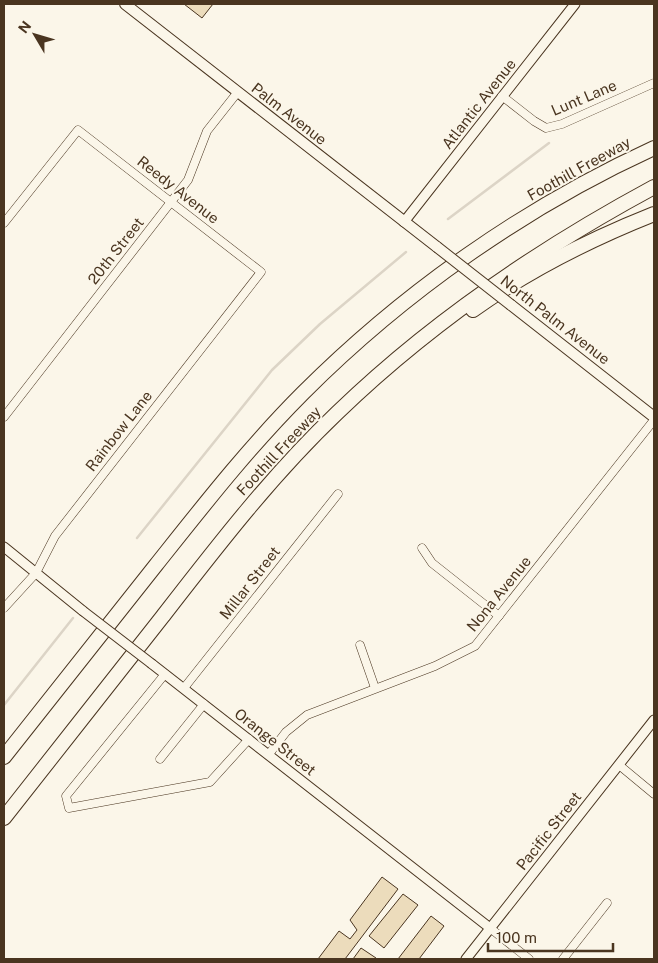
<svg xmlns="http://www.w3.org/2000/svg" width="658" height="963" viewBox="0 0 658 963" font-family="'Public Sans',sans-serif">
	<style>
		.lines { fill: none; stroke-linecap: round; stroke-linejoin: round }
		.stream { stroke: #dcd4c6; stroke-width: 2.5 }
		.building { fill: #ecdcbc; stroke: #4a3520 }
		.minor-casing { stroke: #4a3520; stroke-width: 9 }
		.tertiary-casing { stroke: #4a3520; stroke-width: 11 }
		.secondary-casing { stroke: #4a3520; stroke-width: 12 }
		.motorway-casing { stroke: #4a3520; stroke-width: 16 }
		.minor { stroke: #fbf6e9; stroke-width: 8 }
		.tertiary { stroke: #fbf6e9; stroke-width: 9 }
		.secondary { stroke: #fbf6e9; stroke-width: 10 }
		.motorway { stroke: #fbf6e9; stroke-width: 14 }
		.tertiary-bridge-casing { stroke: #4a3520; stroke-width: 11; stroke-linecap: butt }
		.secondary-bridge-casing { stroke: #4a3520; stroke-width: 12; stroke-linecap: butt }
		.tertiary-bridge { stroke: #fbf6e9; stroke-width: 9 }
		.secondary-bridge { stroke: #fbf6e9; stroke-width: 10 }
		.labels { text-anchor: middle; stroke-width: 4; stroke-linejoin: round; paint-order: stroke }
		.street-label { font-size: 15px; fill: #4a3520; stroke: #fbf6e9 }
	</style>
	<rect width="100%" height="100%" fill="#fbf6e9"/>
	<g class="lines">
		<g class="stream">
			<polyline points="448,219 549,143"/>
			<polyline points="137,538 272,370 320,324 406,252"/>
			<polyline points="4,705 73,618"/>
		</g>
	</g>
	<g class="building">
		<polygon points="184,4 213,4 202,18"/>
		<polygon points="382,877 398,889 345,959 318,959 339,931 350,939 357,930 350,920"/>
		<polygon points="403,894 418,905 384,948 369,936"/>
		<polygon points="431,916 444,926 419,959 398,959"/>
		<polygon points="361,948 376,958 375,959 353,959"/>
	</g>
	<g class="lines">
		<g class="minor-casing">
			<g id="minor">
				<polyline points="502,96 534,121 546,128 562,124 654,83"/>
				<polyline points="4,223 78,130 261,272 55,536 36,573 4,608"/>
				<polyline points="4,417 188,180 207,131 237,93"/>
				<polyline points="422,548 432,563 499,616"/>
				<polyline points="360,645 375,688"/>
				<polyline points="165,674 66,796 69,808 210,782 249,739"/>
				<polyline points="184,688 338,494"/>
				<polyline points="269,754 286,732 307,715 435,666 475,646 654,420"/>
				<polyline points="160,759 204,704"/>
				<polyline points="619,765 654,794"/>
				<polyline points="490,928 529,959"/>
				<polyline points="563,959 607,903"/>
			</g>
		</g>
		<g class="tertiary-casing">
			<g id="tertiary">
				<polyline points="404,222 575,4"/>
				<polyline points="4,547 83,611"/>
				<polyline points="152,664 490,928"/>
				<polyline points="466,959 654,720"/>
			</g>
		</g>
		<g class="secondary-casing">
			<g id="secondary">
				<polyline points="125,4 437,247"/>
				<polyline points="511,305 654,417"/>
			</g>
		</g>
		<g class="motorway-casing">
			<g id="motorway">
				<path d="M 473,310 C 529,270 591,239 654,214"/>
				<path d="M 4,757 C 54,693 105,629 156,565 C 203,506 249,447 303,393 C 404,292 525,207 654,148"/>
				<path d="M 4,818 C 57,751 110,683 163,616 C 218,545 272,475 337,413 C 431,322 539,249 654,187"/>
			</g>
		</g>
		<use href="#minor" class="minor"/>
		<use href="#tertiary" class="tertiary"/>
		<use href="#secondary" class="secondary"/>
		<use href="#motorway" class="motorway"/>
		<g class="tertiary-bridge-casing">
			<polyline id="tertiary-bridge" points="83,611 152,664"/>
		</g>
		<g class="secondary-bridge-casing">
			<polyline id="secondary-bridge" points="437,247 511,305"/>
		</g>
		<use href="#tertiary-bridge" class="tertiary-bridge"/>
		<use href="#secondary-bridge" class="secondary-bridge"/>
	</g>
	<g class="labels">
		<g class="street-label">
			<text transform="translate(584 98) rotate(-23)" y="5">Lunt Lane</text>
			<text transform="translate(479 104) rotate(-52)" y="5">Atlantic Avenue</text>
			<text transform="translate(289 114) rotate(38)" y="5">Palm Avenue</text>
			<text transform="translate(579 169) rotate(-29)" y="5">Foothill Freeway</text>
			<text transform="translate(178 190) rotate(38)" y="5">Reedy Avenue</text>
			<text transform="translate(116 251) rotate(-52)" y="5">20th Street</text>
			<text transform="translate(555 320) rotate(38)" y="5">North Palm Avenue</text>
			<text transform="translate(119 431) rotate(-52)" y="5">Rainbow Lane</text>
			<text transform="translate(279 451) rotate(-47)" y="5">Foothill Freeway</text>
			<text transform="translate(250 583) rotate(-52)" y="5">Millar Street</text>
			<text transform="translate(499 594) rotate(-51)" y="5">Nona Avenue</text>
			<text transform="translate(275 742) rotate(38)" y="5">Orange Street</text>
			<text transform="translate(549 831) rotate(-52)" y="5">Pacific Street</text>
		</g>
	</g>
	<rect width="658" height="963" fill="none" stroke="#4a3520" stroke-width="10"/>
	<g transform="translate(35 35) rotate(308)" stroke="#fbf6e9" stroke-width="4" paint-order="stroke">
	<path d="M0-4L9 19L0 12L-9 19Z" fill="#4a3520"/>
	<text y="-8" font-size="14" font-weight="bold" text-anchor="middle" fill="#4a3520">N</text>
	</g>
	<path d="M488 943v8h125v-8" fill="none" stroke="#4a3520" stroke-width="2.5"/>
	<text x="496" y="943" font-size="15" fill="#4a3520" stroke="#fbf6e9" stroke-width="4" paint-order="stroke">100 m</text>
</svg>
